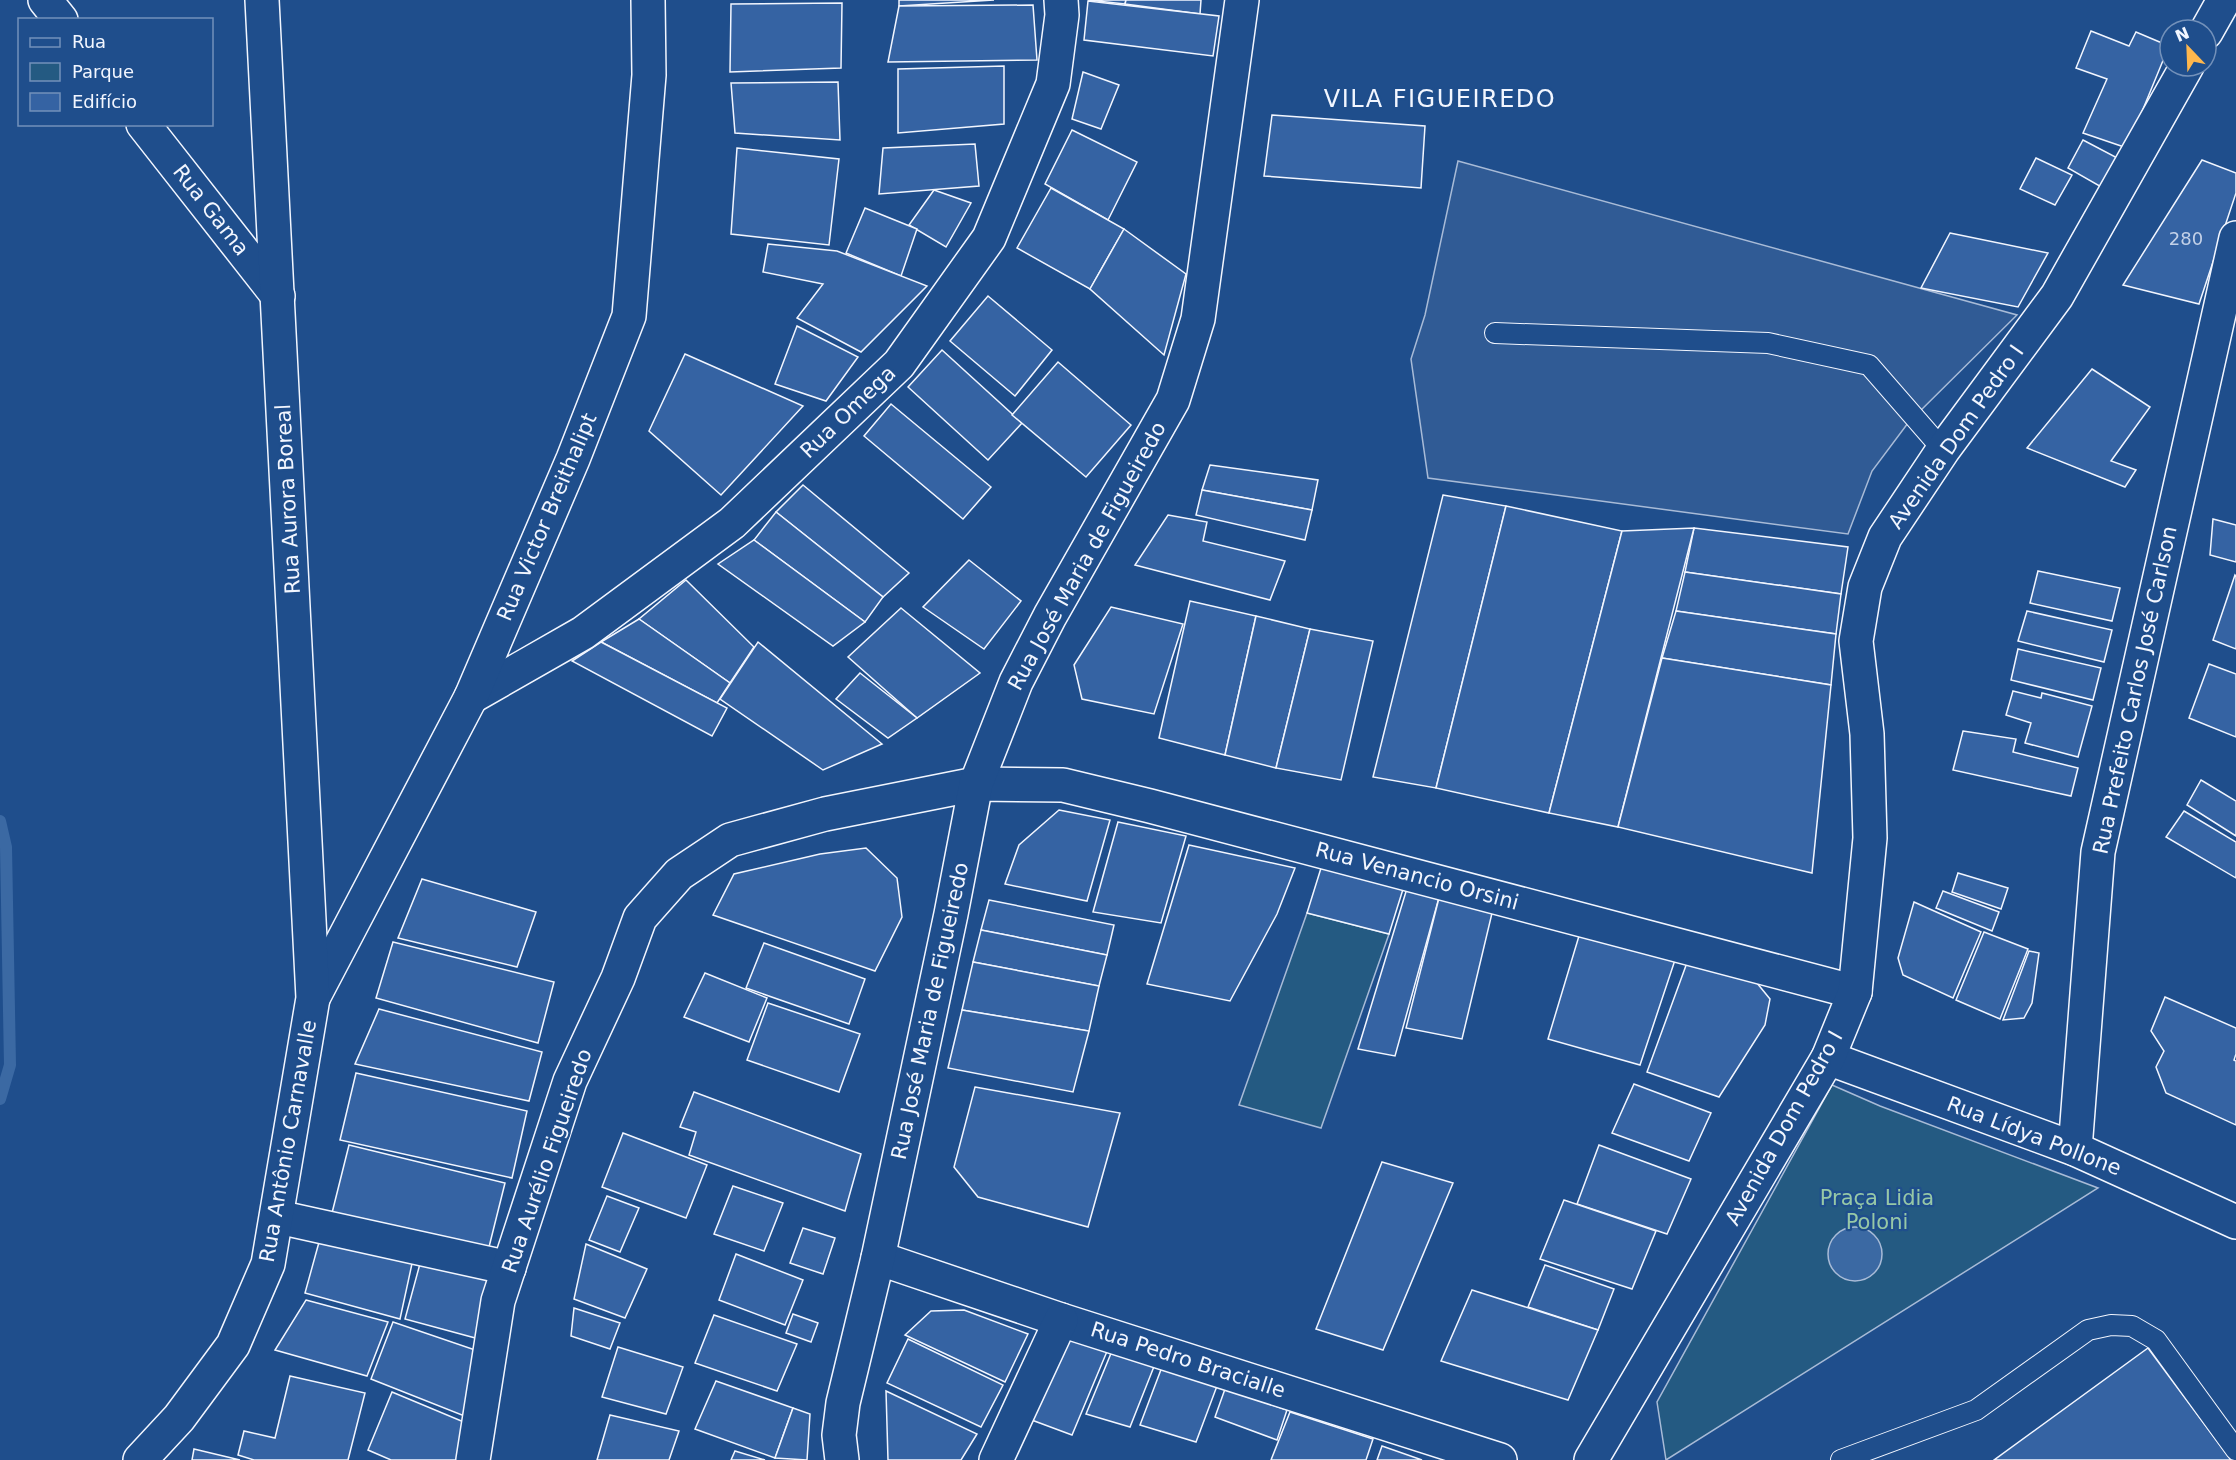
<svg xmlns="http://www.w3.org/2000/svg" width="2236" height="1460" viewBox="0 0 2236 1460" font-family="'DejaVu Sans',sans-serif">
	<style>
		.green { fill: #245a82; stroke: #a8bbd7; stroke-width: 1.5 }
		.parking { fill: #305b95; stroke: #a8bbd7; stroke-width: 1.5 }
		.water { fill: #3b69a3; stroke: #a8bbd7; stroke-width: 1.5 }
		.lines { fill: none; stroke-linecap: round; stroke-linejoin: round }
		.stream { stroke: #3b69a3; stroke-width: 12 }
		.building { fill: #3563a3; stroke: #f2f6ff; stroke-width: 1.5 }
		.lane-casing { stroke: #f2f6ff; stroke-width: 22 }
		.street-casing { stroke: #f2f6ff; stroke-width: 36 }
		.secondary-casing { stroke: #f2f6ff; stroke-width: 36 }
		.lane { stroke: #1f4e8c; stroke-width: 20 }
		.street { stroke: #1f4e8c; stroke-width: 33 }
		.secondary { stroke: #1f4e8c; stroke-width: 33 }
		.labels { text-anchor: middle; stroke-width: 4.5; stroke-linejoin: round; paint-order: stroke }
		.number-label { font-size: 18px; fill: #c3d1e8 }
		.street-label { font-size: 21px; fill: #f2f6ff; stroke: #1f4e8c }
		.park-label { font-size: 21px; fill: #97c8a6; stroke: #1f4e8c }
		.quarter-label { font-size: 24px; letter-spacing: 1.5px; fill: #f2f6ff; stroke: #1f4e8c }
	</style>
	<rect width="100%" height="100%" fill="#1f4e8c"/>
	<g class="green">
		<polygon points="1307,913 1389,934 1321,1128 1239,1105"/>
		<polygon points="1832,1085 1880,1106 2098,1188 1666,1460 1657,1402"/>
	</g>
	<polygon class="parking" points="1458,161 2017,315 1908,423 1872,471 1848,534 1428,478 1411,359 1425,315"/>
	<circle class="water" cx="1855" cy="1254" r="27"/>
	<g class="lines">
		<polyline class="stream" points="0,821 6,847 10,1065 0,1099"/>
	</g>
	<g class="building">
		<polygon points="899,0 994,0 899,6"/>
		<polygon points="1088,0 1126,0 1125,4"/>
		<polygon points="1126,0 1201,0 1200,14 1125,4"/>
		<polygon points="1088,1 1219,16 1213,56 1084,40"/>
		<polygon points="842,3 841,68 730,72 731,4"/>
		<polygon points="1033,5 1037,60 888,62 899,6"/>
		<polygon points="2091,31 2129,46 2136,32 2169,46 2127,148 2083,133 2107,79 2076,68"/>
		<polygon points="1004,66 1004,124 898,133 898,69"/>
		<polygon points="1083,72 1119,85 1101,129 1072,119"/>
		<polygon points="838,82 840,140 735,133 731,83"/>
		<polygon points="1272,115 1425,126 1421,188 1264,176"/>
		<polygon points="1072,130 1137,162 1108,220 1045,184"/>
		<polygon points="2083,140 2125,162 2110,192 2068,168"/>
		<polygon points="975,144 979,186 879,194 883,148"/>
		<polygon points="737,148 839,159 829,245 731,234"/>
		<polygon points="2036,158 2072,175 2055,205 2020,189"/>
		<polygon points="2202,160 2236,173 2236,193 2199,304 2123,285"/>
		<polygon points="1051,188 1124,229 1090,289 1017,248"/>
		<polygon points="934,190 971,203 946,247 909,225"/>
		<polygon points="865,208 917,229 901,276 846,253"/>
		<polygon points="1124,229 1186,274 1164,355 1090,289"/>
		<polygon points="1950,233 2048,253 2018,307 1921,288"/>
		<polygon points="768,244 837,251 927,286 861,352 797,318 823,284 763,272"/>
		<polygon points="988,296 1052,350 1015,396 950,341"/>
		<polygon points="797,326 858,357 826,401 775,384"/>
		<polygon points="942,350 1022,423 988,460 908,387"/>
		<polygon points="685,354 803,406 721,495 649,431"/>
		<polygon points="1058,362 1131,425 1086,477 1012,415"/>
		<polygon points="2092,369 2150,407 2111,461 2136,470 2125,487 2027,448"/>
		<polygon points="891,404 991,487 963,519 864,436"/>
		<polygon points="1210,465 1318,480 1312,510 1202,490"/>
		<polygon points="803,485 909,573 883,597 776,512"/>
		<polygon points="1202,490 1312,510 1305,540 1196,515"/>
		<polygon points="1443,495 1506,506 1436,788 1373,777"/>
		<polygon points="1506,506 1622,531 1549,813 1436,788"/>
		<polygon points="776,512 883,597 865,622 754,540"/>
		<polygon points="1168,515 1207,522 1203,541 1285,561 1270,600 1135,565"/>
		<polygon points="2213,519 2236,525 2236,562 2210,555"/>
		<polygon points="1694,528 1848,547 1841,594 1685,572"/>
		<polygon points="1694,528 1618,827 1549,813 1622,531"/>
		<polygon points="754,540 865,622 833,646 718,564"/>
		<polygon points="969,560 1021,601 984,649 923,607"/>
		<polygon points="2038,571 2120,588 2112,621 2030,603"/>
		<polygon points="1685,572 1841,594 1836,634 1676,611"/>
		<polygon points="2235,575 2236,576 2236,649 2213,640"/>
		<polygon points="686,580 754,647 730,683 639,619"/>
		<polygon points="1190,601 1256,616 1225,755 1159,738"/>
		<polygon points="1111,607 1183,624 1154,714 1082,699 1074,665"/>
		<polygon points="901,608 980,673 917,718 848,657"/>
		<polygon points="1676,611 1836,634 1831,685 1662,658"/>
		<polygon points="2027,611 2112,630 2104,662 2018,641"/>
		<polygon points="1256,616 1310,629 1276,768 1225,755"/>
		<polygon points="639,619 730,683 717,703 601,642"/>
		<polygon points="1310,629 1373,641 1341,780 1276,768"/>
		<polygon points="601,642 727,708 712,736 572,661"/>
		<polygon points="758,642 882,744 823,770 720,699"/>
		<polygon points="2018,649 2101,668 2093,700 2011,680"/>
		<polygon points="1662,658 1831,685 1812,873 1618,827"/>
		<polygon points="2209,664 2236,674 2236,737 2189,718"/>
		<polygon points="860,673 917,718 888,738 836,699"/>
		<polygon points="2013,691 2041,698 2042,693 2092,706 2078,757 2025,743 2031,723 2006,715"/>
		<polygon points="1963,731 2016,739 2013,752 2078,768 2071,796 1953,770"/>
		<polygon points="2201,780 2236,801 2236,836 2187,805"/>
		<polygon points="1059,810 1110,820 1087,901 1005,884 1019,845"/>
		<polygon points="2184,811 2236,842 2236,878 2166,837"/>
		<polygon points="1118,822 1186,836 1161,923 1093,912"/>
		<polygon points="1189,845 1295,868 1277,914 1230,1001 1147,984"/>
		<polygon points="866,848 897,878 902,917 875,971 713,915 734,874 820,854"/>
		<polygon points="1322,865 1404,886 1389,934 1307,913"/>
		<polygon points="1958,873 2008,888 2001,909 1952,892"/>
		<polygon points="422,879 536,912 517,967 398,938"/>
		<polygon points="1408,885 1440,894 1395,1056 1358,1049"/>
		<polygon points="1943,891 1999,912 1992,931 1936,908"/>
		<polygon points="1440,894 1493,909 1462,1039 1406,1028"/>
		<polygon points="989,900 1114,925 1107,955 981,930"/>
		<polygon points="1914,902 1981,932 1953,998 1903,975 1898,958"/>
		<polygon points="1582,926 1677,954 1640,1065 1548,1039"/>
		<polygon points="981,930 1107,955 1099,986 973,962"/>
		<polygon points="1984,932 2028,949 2000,1019 1956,1000"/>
		<polygon points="393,942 554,982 538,1043 376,998"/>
		<polygon points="764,943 865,979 849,1024 746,988"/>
		<polygon points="2029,951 2039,953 2032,1003 2024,1018 2003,1020"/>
		<polygon points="1688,960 1752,977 1770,999 1765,1025 1719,1097 1647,1072"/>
		<polygon points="973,962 1099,986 1089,1031 962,1010"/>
		<polygon points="705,973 767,998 749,1042 684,1017"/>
		<polygon points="2165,997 2236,1028 2236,1054 2234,1060 2236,1061 2236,1125 2166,1093 2156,1067 2164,1051 2151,1031"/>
		<polygon points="768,1003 860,1034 839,1092 747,1060"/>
		<polygon points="379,1009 542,1052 529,1101 355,1064"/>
		<polygon points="962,1010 1089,1031 1073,1092 948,1068"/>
		<polygon points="356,1073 527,1111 512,1178 340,1140"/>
		<polygon points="1634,1084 1711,1113 1689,1161 1612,1133"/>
		<polygon points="975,1087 1120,1113 1088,1227 978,1197 954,1167"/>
		<polygon points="694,1092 861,1154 845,1211 689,1155 696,1132 680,1127"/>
		<polygon points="623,1133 707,1165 686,1218 602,1187"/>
		<polygon points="349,1145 505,1183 487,1255 331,1217"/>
		<polygon points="1599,1145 1691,1179 1667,1234 1577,1204"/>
		<polygon points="1382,1162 1453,1183 1383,1350 1316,1329"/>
		<polygon points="733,1186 783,1203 764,1251 714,1234"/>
		<polygon points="607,1196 639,1208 620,1252 589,1240"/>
		<polygon points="1564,1200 1656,1231 1632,1289 1540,1259"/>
		<polygon points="803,1228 835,1238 823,1274 790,1263"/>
		<polygon points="321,1235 413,1259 400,1319 305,1293"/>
		<polygon points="586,1244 647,1269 625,1318 574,1299"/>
		<polygon points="736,1254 803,1280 785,1325 719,1300"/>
		<polygon points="421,1260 488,1275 479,1339 405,1319"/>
		<polygon points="1545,1265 1614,1289 1598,1330 1528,1307"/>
		<polygon points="1472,1290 1598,1330 1568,1400 1441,1361"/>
		<polygon points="306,1300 388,1322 367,1376 275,1350"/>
		<polygon points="574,1308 620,1323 610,1349 571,1336"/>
		<polygon points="964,1310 1028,1334 1005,1382 905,1335 931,1311"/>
		<polygon points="793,1314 818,1323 811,1342 786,1333"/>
		<polygon points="714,1315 797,1344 777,1391 695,1363"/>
		<polygon points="393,1322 481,1352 472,1419 371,1379"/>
		<polygon points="1066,1336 1108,1349 1072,1435 1029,1419"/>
		<polygon points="908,1339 1003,1385 981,1427 887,1383"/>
		<polygon points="618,1347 683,1367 666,1414 602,1397"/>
		<polygon points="2148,1348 2231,1460 1994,1460"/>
		<polygon points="1112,1351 1155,1364 1130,1427 1086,1414"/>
		<polygon points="1162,1367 1217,1386 1196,1442 1140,1425"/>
		<polygon points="290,1376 365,1393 348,1460 254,1460 238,1455 244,1431 275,1438"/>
		<polygon points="716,1381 793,1408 775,1458 695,1429"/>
		<polygon points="1225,1389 1287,1410 1277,1440 1215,1417"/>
		<polygon points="886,1391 977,1434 961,1460 888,1460"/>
		<polygon points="392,1392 471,1425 468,1460 391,1460 368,1450"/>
		<polygon points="793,1408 810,1414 807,1460 775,1458"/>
		<polygon points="1290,1412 1373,1439 1366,1460 1271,1460"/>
		<polygon points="610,1415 679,1431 669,1460 597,1460"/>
		<polygon points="1382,1446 1422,1460 1377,1460"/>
		<polygon points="194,1449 240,1460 192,1460"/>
		<polygon points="735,1451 765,1460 731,1460"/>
	</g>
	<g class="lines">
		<g class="lane-casing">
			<g id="lane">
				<polyline points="1495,333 1768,343 1869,365 1943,450"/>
				<polyline points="1841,1460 1976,1410 2088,1330 2111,1325 2132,1326 2156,1340 2236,1450"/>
			</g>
		</g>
		<g class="street-casing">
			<g id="street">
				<polyline points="45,0 61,20"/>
				<polyline points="143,124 278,296"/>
				<polyline points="471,697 583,633 732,523 899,364 989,238 1053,84 1062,15 1061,0"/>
				<polyline points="314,996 471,697 573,459 629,316 649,75 648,0"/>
				<polyline points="1828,1058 2075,1149 2236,1222"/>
				<polyline points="2075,1149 2098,852 2236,238"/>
				<polyline points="278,1217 509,1268"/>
				<polyline points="878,1258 1061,1320 1500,1460"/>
				<polyline points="140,1460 179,1418 233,1345 268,1264 313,998 262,0"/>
				<polyline points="473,1460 498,1301 570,1081 618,978 640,918 679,874 730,840 825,814 976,784 1063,785 1150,806 1855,992"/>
				<polyline points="996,1460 1061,1320"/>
			</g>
		</g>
		<g class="secondary-casing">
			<g id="secondary">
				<polyline points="2206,32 2224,0"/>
				<polyline points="842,1460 839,1435 843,1403 878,1258 951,914 976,784 1016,682 1050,616 1173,400 1198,319 1242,0"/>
				<polyline points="1591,1460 1828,1058 1855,992 1870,838 1867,734 1856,641 1865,587 1885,537 1943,450 2057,296 2187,66"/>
			</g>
		</g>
		<use href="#lane" class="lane"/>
		<use href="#street" class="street"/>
		<use href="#secondary" class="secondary"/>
	</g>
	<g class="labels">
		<g class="number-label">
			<text x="2186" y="245">280</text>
		</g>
		<g class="street-label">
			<text transform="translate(211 210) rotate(52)" y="7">Rua Gama</text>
			<text transform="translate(848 412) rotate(-44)" y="7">Rua Omega</text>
			<text transform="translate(1956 437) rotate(-55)" y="7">Avenida Dom Pedro I</text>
			<text transform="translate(288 499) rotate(-93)" y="7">Rua Aurora Boreal</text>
			<text transform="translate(547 517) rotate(-67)" y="7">Rua Victor Breithalipt</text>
			<text transform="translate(1087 556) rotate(-61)" y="7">Rua José Maria de Figueiredo</text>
			<text transform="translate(2135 690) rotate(-78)" y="7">Rua Prefeito Carlos José Carlson</text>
			<text transform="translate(1417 876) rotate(15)" y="7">Rua Venancio Orsini</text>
			<text transform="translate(930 1011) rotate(-78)" y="7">Rua José Maria de Figueiredo</text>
			<text transform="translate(1784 1128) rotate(-61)" y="7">Avenida Dom Pedro I</text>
			<text transform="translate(2034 1136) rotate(21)" y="7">Rua Lídya Pollone</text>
			<text transform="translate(288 1141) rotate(-80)" y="7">Rua Antônio Carnavalle</text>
			<text transform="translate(547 1161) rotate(-71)" y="7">Rua Aurélio Figueiredo</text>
			<text transform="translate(1188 1360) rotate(18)" y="7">Rua Pedro Bracialle</text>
		</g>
		<g class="park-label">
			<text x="1877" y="1205">Praça Lidia<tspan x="1877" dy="24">Poloni</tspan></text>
		</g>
		<g class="quarter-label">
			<text x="1440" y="107">VILA FIGUEIREDO</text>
		</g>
	</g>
	<rect x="18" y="18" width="195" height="108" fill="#1f4e8c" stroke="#7391ba" stroke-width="1.5"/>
	<rect x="30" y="38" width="30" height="9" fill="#1f4e8c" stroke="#7391ba" stroke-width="1.5"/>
	<text x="72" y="48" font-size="18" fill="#f2f6ff">Rua</text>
	<rect x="30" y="63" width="30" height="18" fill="#245a82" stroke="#7391ba" stroke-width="1.5"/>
	<text x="72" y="78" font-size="18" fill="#f2f6ff">Parque</text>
	<rect x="30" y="93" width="30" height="18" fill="#3563a3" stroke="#7391ba" stroke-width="1.5"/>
	<text x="72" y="108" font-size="18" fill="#f2f6ff">Edifício</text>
	<g transform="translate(2188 48) rotate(337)"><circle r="28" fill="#1f4e8c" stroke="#7391ba" stroke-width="1.5"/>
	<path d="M0-4.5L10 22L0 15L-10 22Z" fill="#ffb74d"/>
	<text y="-9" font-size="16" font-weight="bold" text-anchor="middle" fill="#f2f6ff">N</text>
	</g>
</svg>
